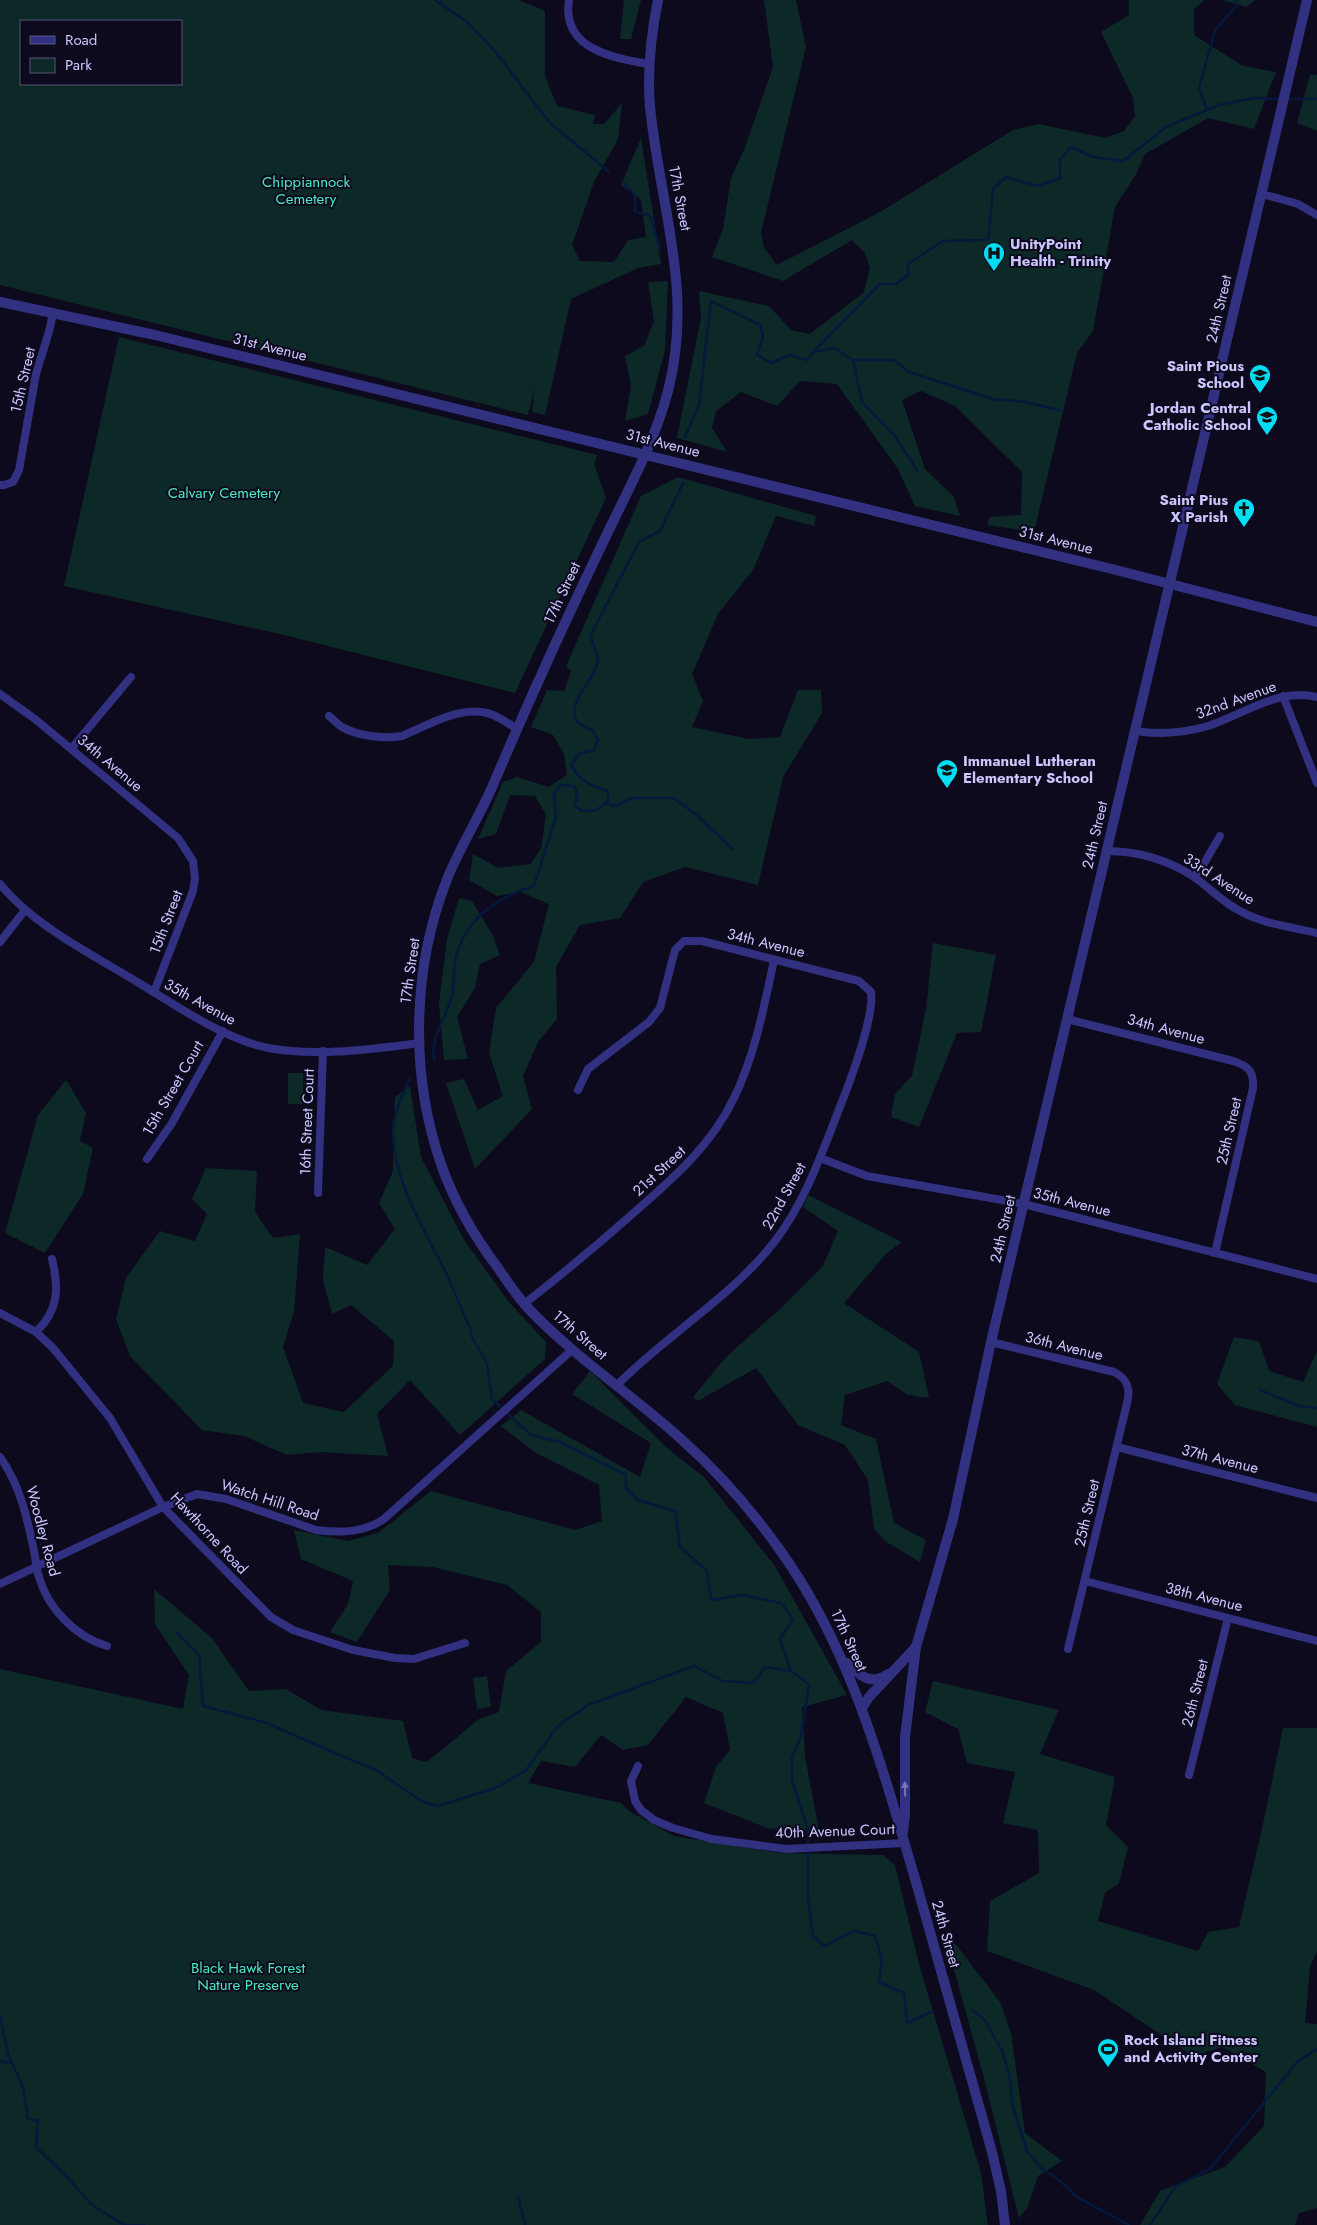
<svg xmlns="http://www.w3.org/2000/svg" width="1317" height="2225" viewBox="0 0 1317 2225" font-family="Jost,sans-serif">
	<style>
		.green { fill: #0c2827; fill-rule: evenodd }
		.lines { fill: none; stroke-linecap: round; stroke-linejoin: round }
		.stream { stroke: #04193c; stroke-width: 2.5 }
		.minor { stroke: #323081; stroke-width: 8 }
		.tertiary { stroke: #323081; stroke-width: 10 }
		.oneway { fill: #7774ba }
		.labels { text-anchor: middle; stroke-width: 4; stroke-linejoin: round; paint-order: stroke }
		.park-label { font-size: 15px; fill: #49e9bf; stroke: #0d0a1e }
		.street-label { font-size: 15px; fill: #ccc6ff; stroke: #0d0a1e }
		.poi-label { font-size: 15px; font-weight: bold; fill: #ccc6ff; stroke: #0d0a1e; text-anchor: start }
	</style>
	<rect width="100%" height="100%" fill="#0d0a1e"/>
	<g class="green">
		<path d="M 0,0 L 519,0 L 545,11 L 545,76 L 557,106 L 595,115 L 593,124 L 604,124 L 622,103 L 618,139 L 594,182 L 572,245 L 580,261 L 614,262 L 628,240 L 646,237 L 641,200 L 621,185 L 641,138 L 661,264 L 638,268 L 571,299 L 545,415 L 532,412 L 535,387 L 528,415 L 0,285 ZM 181,21 L 181,84 L 21,84 L 21,21 Z"/>
		<polygon points="624,0 641,0 631,39 620,39"/>
		<polygon points="764,0 796,0 806,47 761,233 764,248 777,265 880,212 1013,130 1039,124 1105,138 1124,131 1135,116 1133,98 1101,32 1129,15 1129,0 1204,0 1194,9 1194,35 1243,66 1276,72 1254,129 1208,118 1145,154 1135,176 1115,207 1093,331 1077,353 1034,532 987,525 990,517 1021,515 1022,472 955,406 921,391 902,400 925,469 954,497 960,516 915,506 898,469 837,384 800,381 777,406 741,392 716,411 712,428 727,452 677,438 701,318 699,291 769,306 791,330 810,334 864,292 870,268 865,253 852,240 783,281 712,257 723,229 731,178 744,150 773,67"/>
		<polygon points="1223,0 1255,0 1246,7"/>
		<polygon points="1310,75 1317,75 1317,131 1297,123"/>
		<polygon points="668,281 665,350 648,414 625,421 631,386 625,356 644,346 654,321 648,282"/>
		<polygon points="119,337 597,455 594,464 606,498 515,693 280,634 64,586"/>
		<polygon points="678,477 816,516 814,526 776,516 753,570 718,614 692,674 703,701 692,727 749,739 780,737 798,690 821,690 822,713 783,777 758,885 685,867 643,882 620,918 580,925 556,967 557,1019 538,1042 523,1076 532,1109 475,1169 446,1083 464,1079 478,1110 503,1096 489,1053 496,1008 534,962 549,904 521,892 497,896 469,880 473,854 498,868 531,864 541,848 546,815 535,796 510,795 496,834 478,839 503,782 517,777 549,787 567,775 564,754 553,735 531,727 547,690 564,691 571,671 566,666 641,496"/>
		<polygon points="459,898 472,901 492,934 500,955 480,964 475,988 457,1017 468,1059 444,1060 439,1003 447,939"/>
		<polygon points="933,943 996,955 981,1032 957,1033 919,1127 891,1117 895,1094 912,1076 926,1009"/>
		<rect x="288" y="1073" width="15" height="31"/>
		<polygon points="66,1080 86,1113 80,1141 93,1148 83,1194 45,1253 5,1233 38,1115"/>
		<polygon points="410,1086 421,1157 463,1238 508,1301 546,1342 545,1359 460,1435 410,1380 377,1414 388,1456 320,1452 287,1455 244,1436 202,1430 130,1356 116,1319 126,1278 160,1231 195,1241 207,1214 192,1199 206,1168 257,1171 255,1212 273,1238 300,1234 294,1312 283,1347 303,1403 344,1412 393,1366 394,1341 351,1305 332,1314 323,1280 325,1247 367,1265 395,1229 379,1203 393,1171 395,1097"/>
		<polygon points="808,1195 902,1242 887,1253 844,1303 919,1352 929,1398 908,1395 887,1381 845,1395 841,1425 876,1439 894,1523 926,1540 920,1562 885,1541 874,1529 868,1480 845,1445 798,1425 756,1368 698,1401 693,1397 726,1357 780,1309 823,1266 838,1231 803,1207"/>
		<polygon points="1234,1337 1259,1341 1269,1371 1303,1382 1317,1351 1317,1427 1235,1405 1217,1384"/>
		<polygon points="590,1371 667,1448 704,1477 775,1566 847,1695 802,1707 805,1756 819,1831 767,1828 704,1803 716,1767 730,1750 723,1713 686,1697 648,1745 623,1750 601,1735 575,1767 541,1761 528,1783 621,1803 629,1811 674,1836 779,1853 883,1855 895,1865 919,1964 981,2173 988,2225 0,2225 0,1669 183,1709 189,1675 155,1624 154,1589 212,1638 249,1691 286,1689 321,1710 403,1721 412,1758 427,1762 479,1719 499,1712 506,1671 541,1642 541,1612 507,1585 433,1567 388,1565 390,1590 357,1642 330,1632 348,1604 353,1581 301,1559 294,1530 348,1541 378,1533 431,1491 575,1530 602,1521 599,1485 536,1453 501,1426 521,1410 640,1477 651,1443 572,1394"/>
		<polygon points="487,1676 491,1707 477,1709 473,1678"/>
		<polygon points="933,1681 1059,1710 1040,1754 1115,1777 1106,1825 1128,1847 1119,1883 1105,1893 1098,1921 1198,1951 1208,1932 1239,1927 1262,1829 1283,1728 1317,1728 1317,1951 1310,1967 1305,2023 1317,2024 1317,2208 1299,2213 1295,2225 1140,2225 1160,2191 1225,2167 1264,2126 1266,2072 1223,2047 1193,2056 1094,1990 987,1951 990,1901 1039,1873 1038,1830 1003,1823 1015,1772 967,1763 958,1729 925,1712"/>
		<polygon points="954,1942 1000,2002 1011,2033 1025,2133 1062,2161 1038,2176 1027,2208 1019,2218 985,2082 947,1944"/>
	</g>
	<g class="lines">
		<g class="stream">
			<polyline points="435,0 466,21 495,51 549,122 609,172"/>
			<polyline points="1286,99 1317,99"/>
			<polyline points="1207,110 1199,88 1215,30 1237,5 1236,0"/>
			<polyline points="622,181 635,196 635,212 650,215 660,249"/>
			<polyline points="814,352 834,348 853,360 862,402 894,435 917,470"/>
			<polyline points="853,360 894,360 909,372 992,399 1025,402 1059,410"/>
			<polyline points="685,437 699,405 711,301 760,325 763,336 757,355 771,363 789,355 808,360 813,352 880,284 896,284 908,275 908,264 943,241 988,240 993,189 1006,177 1038,186 1060,178 1060,160 1071,147 1093,157 1123,161 1166,127 1219,105 1254,98 1281,99"/>
			<polyline points="605,803 615,806 632,798 673,798 693,812 733,849"/>
			<path d="M 434,1060 C 430,1037 447,1017 452,995 C 455,984 453,972 455,961 C 464,919 496,898 534,886 L 556,817 L 554,795 L 560,785 L 574,786 L 577,793 L 575,806 L 582,811 L 597,810 L 609,800 L 607,791 C 591,785 578,781 571,764 L 581,753 L 594,750 L 598,740 L 593,730 C 548,717 597,682 598,659 C 598,652 592,642 590,636 L 639,542 L 660,531 L 683,483"/>
			<path d="M 410,1078 C 402,1096 392,1117 393,1136 C 395,1184 424,1229 445,1271 C 454,1289 460,1308 470,1327 L 471,1335 L 487,1364 L 492,1399 L 531,1435 L 560,1442 L 626,1475 L 626,1488 L 638,1500 L 675,1511 L 680,1547 L 707,1571 L 711,1600 L 742,1595 L 781,1603 L 793,1619 L 780,1639 L 791,1671 L 809,1684 L 800,1740 L 792,1757 L 792,1780 L 808,1830 L 808,1894 L 813,1937 L 825,1946 L 854,1931 L 875,1936 L 882,1959 L 879,1982 L 904,1993 L 907,2023 L 931,2012"/>
			<polyline points="1260,1390 1299,1406 1317,1408"/>
			<polyline points="177,1633 199,1655 203,1706 267,1723 337,1754 376,1770 423,1802 438,1806 498,1787 526,1770 558,1726 588,1705 694,1666 723,1681 753,1683 765,1667 791,1671"/>
			<polyline points="972,2010 985,2020 1002,2051 1010,2078 1013,2107 1027,2151 1040,2167 1059,2180 1077,2197 1129,2225"/>
			<polyline points="0,2015 8,2054 23,2087 28,2119 38,2121 36,2147 67,2177 92,2205 124,2225 144,2225"/>
			<polyline points="0,2061 11,2063"/>
			<polyline points="518,2196 525,2225"/>
			<polyline points="1150,2225 1176,2186 1210,2169 1297,2062 1317,2049"/>
		</g>
		<g class="minor">
			<path d="M 569,0 C 561,49 613,58 649,64"/>
			<polyline points="1262,194 1298,204 1317,215"/>
			<polyline points="0,485 4,485 13,482 19,470 36,374 50,328 53,312"/>
			<polyline points="0,694 35,719 178,838 193,861 195,879 193,891 154,992"/>
			<polyline points="1283,696 1317,783"/>
			<path d="M 329,716 C 333,719 337,724 342,727 C 357,736 384,739 402,736 C 429,725 463,703 493,715 C 502,719 509,724 517,729"/>
			<path d="M 1135,731 C 1162,735 1186,733 1211,725 C 1246,713 1278,688 1317,697"/>
			<polyline points="71,749 131,677"/>
			<path d="M 1107,851 C 1137,851 1169,860 1194,877 C 1210,888 1222,902 1240,911 C 1263,924 1292,927 1317,933"/>
			<polyline points="1194,877 1203,865 1220,836"/>
			<path d="M 0,884 C 34,926 93,955 139,983 C 177,1006 224,1039 268,1048 C 317,1057 371,1049 420,1043"/>
			<polyline points="0,942 25,910"/>
			<path d="M 1067,1019 L 1233,1061 C 1249,1066 1254,1072 1253,1088 L 1215,1253"/>
			<path d="M 578,1090 L 588,1069 L 649,1022 L 660,1008 L 675,950 L 684,941 L 702,941 L 859,981 L 871,992 C 874,1017 854,1070 845,1094 C 825,1144 808,1198 775,1241 C 732,1297 666,1335 616,1386"/>
			<polyline points="820,1158 867,1176 1024,1204 1317,1279"/>
			<polyline points="147,1159 172,1123 223,1031"/>
			<polyline points="318,1193 323,1051"/>
			<path d="M 524,1304 C 560,1276 595,1247 629,1217 C 670,1181 710,1148 734,1098 C 755,1055 764,1007 774,960"/>
			<polyline points="0,1313 36,1332 53,1348 110,1418 163,1507 271,1617 293,1630 353,1650 395,1658 414,1659 465,1643"/>
			<path d="M 36,1332 C 59,1310 59,1288 52,1259"/>
			<path d="M 991,1342 L 1114,1372 C 1126,1378 1130,1386 1128,1399 L 1068,1649"/>
			<polyline points="1117,1447 1317,1498"/>
			<path d="M 0,1457 C 20,1485 27,1517 34,1551 C 36,1559 36,1569 39,1577 C 48,1609 76,1637 107,1646"/>
			<polyline points="1085,1581 1317,1641"/>
			<path d="M 0,1584 L 163,1507 L 197,1494 L 226,1499 L 316,1530 C 341,1533 363,1533 384,1519 L 573,1349"/>
			<polyline points="638,1766 631,1781 635,1801 641,1810 654,1820 673,1828 712,1839 786,1849 904,1843"/>
			<polyline points="1189,1775 1228,1618"/>
		</g>
		<g class="tertiary">
			<path d="M 658,0 C 651,35 647,71 650,107 C 660,206 694,291 668,391 C 655,441 629,488 607,534 C 567,617 529,700 493,785 C 479,818 459,848 446,882 C 412,970 410,1074 441,1164 C 454,1202 474,1236 498,1268 C 507,1281 516,1295 527,1307 C 573,1356 631,1394 681,1439 C 717,1471 749,1507 777,1546 C 849,1644 880,1760 914,1875 C 940,1968 967,2060 992,2152 L 1001,2191 L 1005,2225"/>
			<polyline points="0,302 155,335 1116,570 1317,622"/>
			<path d="M 847,1663 C 860,1676 871,1686 888,1674"/>
			<polyline points="862,1708 869,1697 916,1647"/>
			<polyline points="903,1832 905,1815 905,1737 916,1647 953,1519 991,1342 1307,0"/>
		</g>
	</g>
	<defs><path id="oneway-solid" d="M-6-.8H1V-3.2L6.5 0L1 3.2V.8H-6Z" transform="scale(1.25)"/></defs>
	<use class="oneway" href="#oneway-solid" transform="translate(905 1789) rotate(-92)"/>
	<defs>
		<g id="hospital-pin" transform="scale(1.125)"><path d="M0 17L-7.5 6A9.5 9.5 0 1 1 7.5 6Z" fill="#00dcf1" stroke="#0d0a1e"/><path d="M-5-5h3v3.5h4V-5h3V5h-3V1.5h-4V5h-3Z" fill="#111"/></g>
		<g id="school-pin" transform="scale(1.125)"><path d="M0 17L-7.5 6A9.5 9.5 0 1 1 7.5 6Z" fill="#00dcf1" stroke="#0d0a1e"/><path d="M0-5L7-2L0 1L-7-2ZM-4 1L0 2.5L4 1V4Q0 6-4 4Z" fill="#111"/></g>
		<g id="church-pin" transform="scale(1.125)"><path d="M0 17L-7.5 6A9.5 9.5 0 1 1 7.5 6Z" fill="#00dcf1" stroke="#0d0a1e"/><path d="M-1.2-6h2.4v3.5h3.3v2.4h-3.3V6h-2.4V-.1h-3.3v-2.4h3.3Z" fill="#111"/></g>
		<g id="stadium-pin" transform="scale(1.125)"><path d="M0 17L-7.5 6A9.5 9.5 0 1 1 7.5 6Z" fill="#00dcf1" stroke="#0d0a1e"/><path d="M0-5a6.5 5 0 1 0 0 10a6.5 5 0 1 0 0-10ZM-3.5-1.8h7v3.6h-7Z" fill="#111"/></g>
	</defs>
	<g fill-rule="evenodd">
		<use href="#hospital-pin" x="994" y="253"/>
		<use href="#school-pin" x="1260" y="375"/>
		<use href="#school-pin" x="1267" y="417"/>
		<use href="#church-pin" x="1244" y="509"/>
		<use href="#school-pin" x="947" y="770"/>
		<use href="#stadium-pin" x="1108" y="2049"/>
	</g>
	<g class="labels">
		<g class="park-label">
			<text x="306" y="187">Chippiannock<tspan x="306" dy="17">Cemetery</tspan></text>
			<text x="224" y="498">Calvary Cemetery</text>
			<text x="248" y="1973">Black Hawk Forest<tspan x="248" dy="17">Nature Preserve</tspan></text>
		</g>
		<g class="street-label">
			<text transform="translate(680 198) rotate(79)" y="5">17th Street</text>
			<text transform="translate(1219 309) rotate(-77)" y="5">24th Street</text>
			<text transform="translate(270 347) rotate(14)" y="5">31st Avenue</text>
			<text transform="translate(23 380) rotate(-77)" y="5">15th Street</text>
			<text transform="translate(663 443) rotate(14)" y="5">31st Avenue</text>
			<text transform="translate(1056 540) rotate(14)" y="5">31st Avenue</text>
			<text transform="translate(562 593) rotate(-65)" y="5">17th Street</text>
			<text transform="translate(1236 700) rotate(-20)" y="5">32nd Avenue</text>
			<text transform="translate(110 763) rotate(40)" y="5">34th Avenue</text>
			<text transform="translate(1095 835) rotate(-77)" y="5">24th Street</text>
			<text transform="translate(1219 879) rotate(33)" y="5">33rd Avenue</text>
			<text transform="translate(166 922) rotate(-69)" y="5">15th Street</text>
			<text transform="translate(766 943) rotate(14)" y="5">34th Avenue</text>
			<text transform="translate(410 971) rotate(-82)" y="5">17th Street</text>
			<text transform="translate(200 1002) rotate(29)" y="5">35th Avenue</text>
			<text transform="translate(1166 1029) rotate(15)" y="5">34th Avenue</text>
			<text transform="translate(173 1088) rotate(-60)" y="5">15th Street Court</text>
			<text transform="translate(307 1122) rotate(-88)" y="5">16th Street Court</text>
			<text transform="translate(1229 1131) rotate(-77)" y="5">25th Street</text>
			<text transform="translate(659 1171) rotate(-43)" y="5">21st Street</text>
			<text transform="translate(784 1196) rotate(-61)" y="5">22nd Street</text>
			<text transform="translate(1072 1202) rotate(14)" y="5">35th Avenue</text>
			<text transform="translate(1003 1229) rotate(-77)" y="5">24th Street</text>
			<text transform="translate(580 1335) rotate(41)" y="5">17th Street</text>
			<text transform="translate(1064 1346) rotate(14)" y="5">36th Avenue</text>
			<text transform="translate(1220 1459) rotate(14)" y="5">37th Avenue</text>
			<text transform="translate(270 1500) rotate(18)" y="5">Watch Hill Road</text>
			<text transform="translate(1087 1513) rotate(-77)" y="5">25th Street</text>
			<text transform="translate(43 1531) rotate(75)" y="5">Woodley Road</text>
			<text transform="translate(209 1533) rotate(47)" y="5">Hawthorne Road</text>
			<text transform="translate(1204 1597) rotate(14)" y="5">38th Avenue</text>
			<text transform="translate(849 1640) rotate(65)" y="5">17th Street</text>
			<text transform="translate(1195 1693) rotate(-76)" y="5">26th Street</text>
			<text transform="translate(835 1831) rotate(-2)" y="5">40th Avenue Court</text>
			<text transform="translate(946 1934) rotate(74)" y="5">24th Street</text>
		</g>
		<g class="poi-label">
			<text x="1010" y="249">UnityPoint<tspan x="1010" dy="17">Health - Trinity</tspan></text>
			<text x="1244" y="371" text-anchor="end">Saint Pious<tspan x="1244" dy="17">School</tspan></text>
			<text x="1251" y="413" text-anchor="end">Jordan Central<tspan x="1251" dy="17">Catholic School</tspan></text>
			<text x="1228" y="505" text-anchor="end">Saint Pius<tspan x="1228" dy="17">X Parish</tspan></text>
			<text x="963" y="766">Immanuel Lutheran<tspan x="963" dy="17">Elementary School</tspan></text>
			<text x="1124" y="2045">Rock Island Fitness<tspan x="1124" dy="17">and Activity Center</tspan></text>
		</g>
	</g>
	<rect x="20" y="20" width="162" height="65" fill="#0d0a1e" stroke="#595578"/>
	<rect x="30" y="36" width="25" height="8" fill="#323081" stroke="#595578"/>
	<text x="65" y="45" font-size="15" fill="#ccc6ff">Road</text>
	<rect x="30" y="58" width="25" height="15" fill="#0c2827" stroke="#595578"/>
	<text x="65" y="70" font-size="15" fill="#ccc6ff">Park</text>
</svg>
